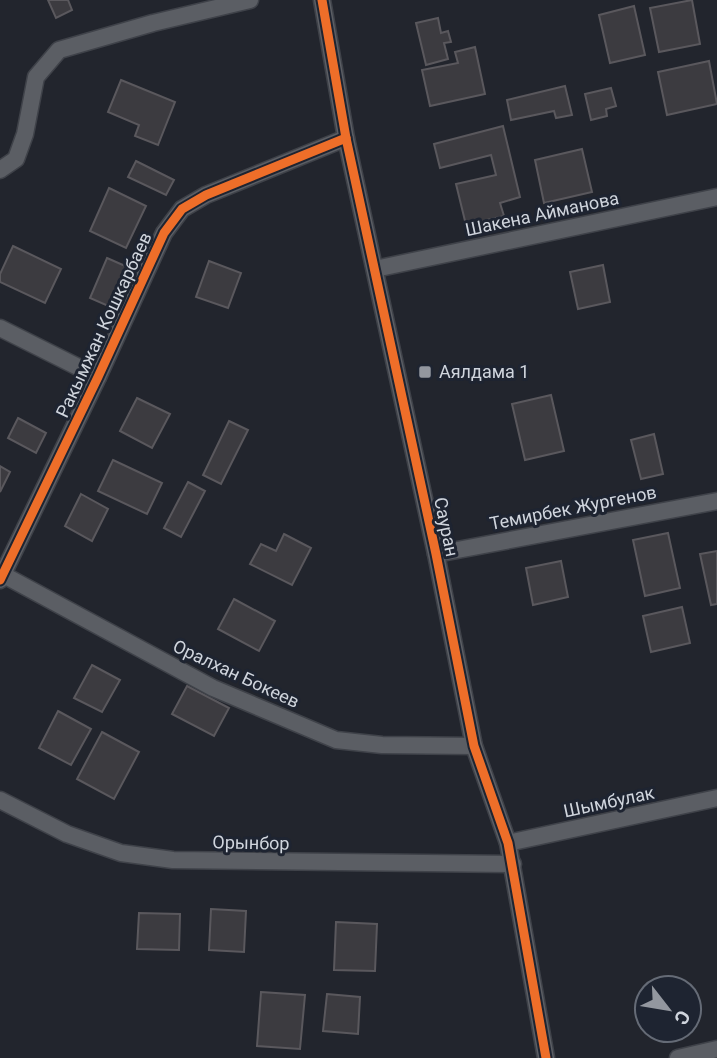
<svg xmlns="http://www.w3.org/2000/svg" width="717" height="1058" viewBox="0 0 717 1058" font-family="Roboto,sans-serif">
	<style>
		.building { fill: #3c3b40; stroke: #5a585d; stroke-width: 2 }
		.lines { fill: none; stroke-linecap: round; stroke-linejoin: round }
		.minor-casing { stroke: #3f4249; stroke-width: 19 }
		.minor { stroke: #5b5e64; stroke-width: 16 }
		.cycleway-casing { stroke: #1e2431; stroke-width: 13 }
		.cycleway { stroke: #ee6e29; stroke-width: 9 }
		.poi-dot { fill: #93979f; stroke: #1e2431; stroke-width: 2.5 }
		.labels { text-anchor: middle; stroke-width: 6; stroke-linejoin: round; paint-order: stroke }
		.street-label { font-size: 18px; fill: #d0d5dd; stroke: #1e2431 }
		.poi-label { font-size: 18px; fill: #d0d5dd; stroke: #1e2431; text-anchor: start }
	</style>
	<rect width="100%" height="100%" fill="#22252d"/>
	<g class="building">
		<polygon points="48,0 68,0 72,10 56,18"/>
		<polygon points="692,0 700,44 659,52 650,8"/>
		<polygon points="634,6 645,55 610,63 599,15"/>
		<polygon points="438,18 441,33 448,31 451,42 444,43 448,59 426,65 416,23"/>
		<polygon points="475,47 485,94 430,106 422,70 458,63 455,52"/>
		<polygon points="709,61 717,104 667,115 658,72"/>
		<polygon points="121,80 175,102 158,145 135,136 139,125 108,112"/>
		<polygon points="565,86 572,115 556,118 554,111 511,120 507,100"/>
		<polygon points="611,88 616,106 606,109 607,116 591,120 585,94"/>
		<polygon points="503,126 520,197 500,203 504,216 466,225 456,184 496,175 491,155 440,168 434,144"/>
		<polygon points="582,149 592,192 544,203 535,160"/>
		<polygon points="136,161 174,180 166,195 128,177"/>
		<polygon points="109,188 146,206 126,248 90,231"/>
		<polygon points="13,246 61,269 45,303 0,282 0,274"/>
		<polygon points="107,258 139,272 122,312 90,298"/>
		<polygon points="209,261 241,273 228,308 196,297"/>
		<polygon points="603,265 610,302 578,309 570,272"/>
		<polygon points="551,395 564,451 525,460 512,404"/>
		<polygon points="137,398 170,414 152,448 120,431"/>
		<polygon points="18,418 46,433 36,453 8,438"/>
		<polygon points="229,421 248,430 221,484 203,475"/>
		<polygon points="654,434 663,474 641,479 631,440"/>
		<polygon points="113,460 162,483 147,514 98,491"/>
		<polygon points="0,466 10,472 0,492"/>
		<polygon points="188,482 205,491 181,537 164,528"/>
		<polygon points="81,494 108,509 92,541 65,526"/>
		<polygon points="668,533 680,588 645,596 633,540"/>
		<polygon points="284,534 311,548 292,585 250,564 261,544 276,551"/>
		<polygon points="717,551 717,604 711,605 700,554"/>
		<polygon points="561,561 568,597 533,605 526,568"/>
		<polygon points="234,599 275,621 259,651 218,629"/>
		<polygon points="682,607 690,643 651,652 643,616"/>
		<polygon points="92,665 120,680 102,712 74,698"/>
		<polygon points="187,686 229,708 214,736 172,714"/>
		<polygon points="58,711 91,729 71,765 39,748"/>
		<polygon points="102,732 139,752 114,799 77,779"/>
		<polygon points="211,909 246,911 244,952 209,950"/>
		<polygon points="139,913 180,914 179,950 137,949"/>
		<polygon points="336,922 377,924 375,971 334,970"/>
		<polygon points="261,992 305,995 300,1049 257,1046"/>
		<polygon points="327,994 360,997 358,1034 323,1031"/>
	</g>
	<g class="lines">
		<g class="minor-casing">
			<g id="minor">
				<polyline points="322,0 346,138 436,554 474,746 508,843 546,1058"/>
				<polyline points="0,170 16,159 25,134 36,77 59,50 153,23 250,0"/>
				<polyline points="375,269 717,197"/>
				<polyline points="0,328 98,377"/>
				<polyline points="436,554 717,501"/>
				<polyline points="0,573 213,688 336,740 382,745 474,746"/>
				<polyline points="0,580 98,377 164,233 182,209 206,195 346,138"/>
				<polyline points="0,800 67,834 121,853 173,860 513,864"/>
				<polyline points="508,843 717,798"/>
				<polyline points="678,1058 717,1049"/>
			</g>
		</g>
		<use href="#minor" class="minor"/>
		<g class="cycleway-casing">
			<g id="cycleway">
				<polyline points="322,0 346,138 436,554 474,746 508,843 546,1058"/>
				<polyline points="0,580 98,377 164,233 182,209 206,195 346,138"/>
			</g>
		</g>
		<use href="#cycleway" class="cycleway"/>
	</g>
	<rect class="poi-dot" x="418" y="365" width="14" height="14" rx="3.5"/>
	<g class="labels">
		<g class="street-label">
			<text transform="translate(542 214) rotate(-12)" y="6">Шакена Айманова</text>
			<text transform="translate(104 325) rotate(-65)" y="6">Ракымжан Кошкарбаев</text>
			<text transform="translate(573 508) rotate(-11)" y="6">Темирбек Жургенов</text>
			<text transform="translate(446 527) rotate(78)" y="6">Сауран</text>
			<text transform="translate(236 674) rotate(25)" y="6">Оралхан Бокеев</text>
			<text transform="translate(609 802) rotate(-12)" y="6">Шымбулак</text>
			<text transform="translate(251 843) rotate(1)" y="6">Орынбор</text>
		</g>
		<g class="poi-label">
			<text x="439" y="378">Аялдама 1</text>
		</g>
	</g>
	<g transform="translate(668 1009) rotate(121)"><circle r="33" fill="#1e2431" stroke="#656b76" stroke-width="2"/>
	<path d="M0-5L12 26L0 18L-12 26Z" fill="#93979f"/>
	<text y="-10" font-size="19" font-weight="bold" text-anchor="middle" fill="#d0d5dd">С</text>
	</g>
</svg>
